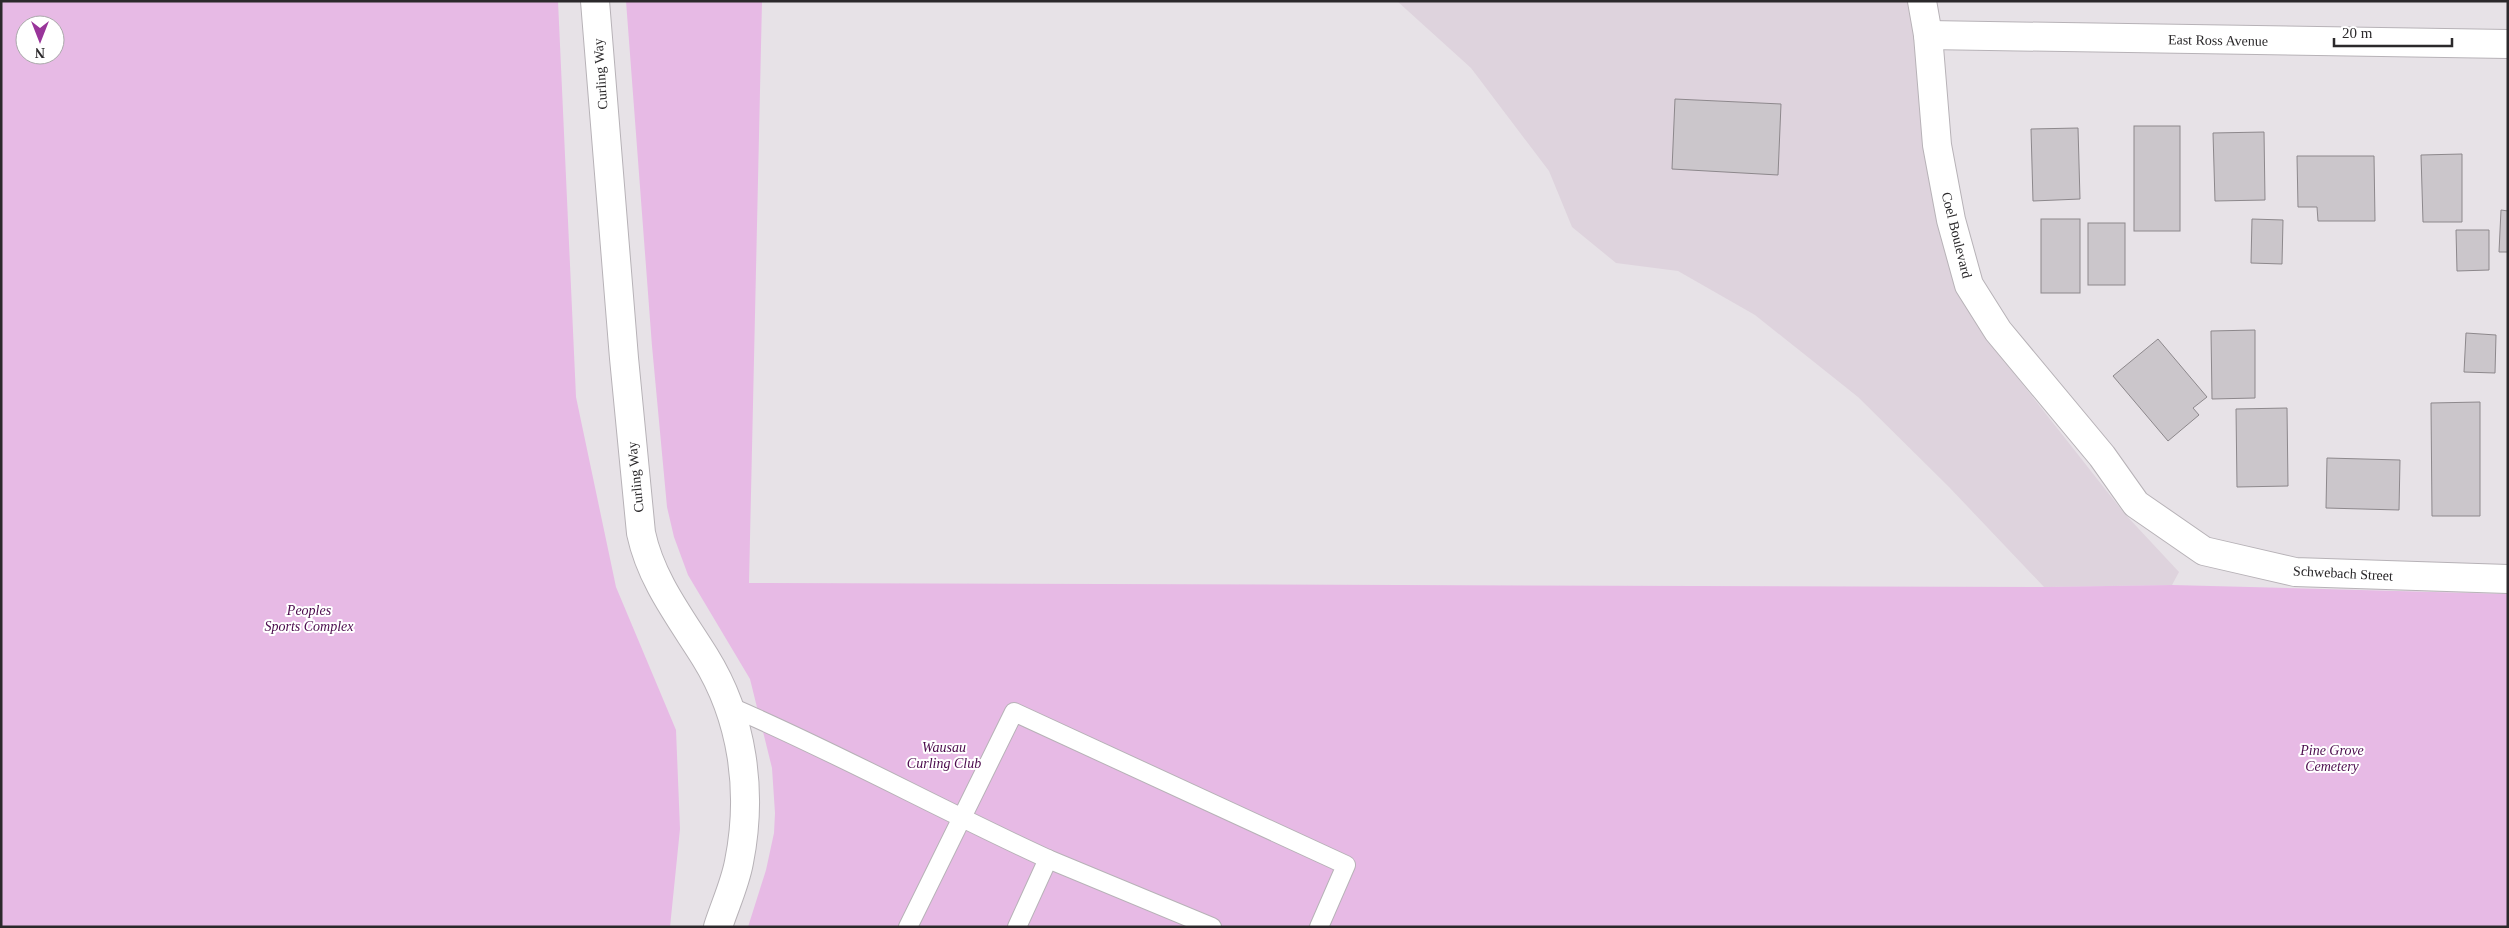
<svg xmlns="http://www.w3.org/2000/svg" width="2509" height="928" viewBox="0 0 2509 928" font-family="'Times New Roman',serif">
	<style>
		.built { fill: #ded3dd }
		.green { fill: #e7bae5; fill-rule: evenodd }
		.building { fill: #cbc6cb; stroke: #8d888c }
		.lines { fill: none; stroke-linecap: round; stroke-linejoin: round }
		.service-casing { stroke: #b7b2b7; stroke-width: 20 }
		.minor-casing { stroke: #b7b2b7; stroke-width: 30 }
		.service { stroke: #fff; stroke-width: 18 }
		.minor { stroke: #fff; stroke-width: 28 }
		.labels { text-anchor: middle; stroke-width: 4; stroke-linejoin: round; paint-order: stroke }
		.street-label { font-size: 14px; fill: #2b292b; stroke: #fff }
		.park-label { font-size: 14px; font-style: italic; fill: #4b0b4c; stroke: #fff }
	</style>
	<rect width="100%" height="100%" fill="#e7e2e7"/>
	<polygon class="built" points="1397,1 1913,1 1978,321 2009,367 2124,513 2179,572 2172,585 2044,587 1949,487 1858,397 1755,315 1678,271 1616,263 1572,227 1549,171 1471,68"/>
	<g class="green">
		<path d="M 1,1 L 558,1 L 576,397 L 616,587 L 676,730 L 680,829 L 670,927 L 1,927 ZM 25,25 L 55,25 L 55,55 L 25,55 Z"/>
		<polygon points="626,1 762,1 749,583 2044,587 2172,585 2508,594 2508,927 748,927 766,870 774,833 775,813 772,768 750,679 688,575 674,537 667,507 652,346"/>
	</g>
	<g class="building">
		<polygon points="1675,99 1781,104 1778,175 1672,169"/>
		<rect x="2134" y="126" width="46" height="105"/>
		<polygon points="2078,128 2080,199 2033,201 2031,129"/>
		<polygon points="2264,132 2265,200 2215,201 2213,133"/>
		<polygon points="2462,154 2462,222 2423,222 2421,155"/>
		<polygon points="2297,156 2374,156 2375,221 2318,221 2317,207 2298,207"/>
		<polygon points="2501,210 2508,211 2508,252 2499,252"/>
		<rect x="2041" y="219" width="39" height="74"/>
		<polygon points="2252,219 2283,220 2282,264 2251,263"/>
		<rect x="2088" y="223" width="37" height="62"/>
		<polygon points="2456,230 2489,230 2489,270 2457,271"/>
		<polygon points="2255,330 2255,398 2212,399 2211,331"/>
		<polygon points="2466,333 2496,335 2495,373 2464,372"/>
		<polygon points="2158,339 2207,397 2193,408 2199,415 2168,441 2113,376"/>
		<polygon points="2480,402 2480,516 2432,516 2431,403"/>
		<polygon points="2287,408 2288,486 2237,487 2236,409"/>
		<polygon points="2327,458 2400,460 2399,510 2326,508"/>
	</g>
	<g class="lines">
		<g class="service-casing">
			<g id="service">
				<path d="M 731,707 C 838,753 941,810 1048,859 L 1017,927"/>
				<polyline points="1048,859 1212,927"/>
				<polyline points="908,927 1014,712 1346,865 1319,927"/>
			</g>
		</g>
		<g class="minor-casing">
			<g id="minor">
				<path d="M 595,1 L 624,358 L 641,533 C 651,580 680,617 705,657 C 743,718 753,792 739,862 C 735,884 725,905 718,927"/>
				<polyline points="1922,1 1928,35 1937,145 1951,220 1969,285 1998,331 2102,456 2136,504 2204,551 2295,572 2508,579"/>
				<polyline points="1928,35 2508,44"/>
			</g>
		</g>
		<use href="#service" class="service"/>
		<use href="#minor" class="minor"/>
	</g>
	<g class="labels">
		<g class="street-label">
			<text transform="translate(2218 40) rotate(1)" y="5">East Ross Avenue</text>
			<text transform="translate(600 74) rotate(-94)" y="5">Curling Way</text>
			<text transform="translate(1957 235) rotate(76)" y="5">Coel Boulevard</text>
			<text transform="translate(635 477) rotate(-96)" y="5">Curling Way</text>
			<text transform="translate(2343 573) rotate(3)" y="5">Schwebach Street</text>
		</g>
		<g class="park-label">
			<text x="309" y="615">Peoples<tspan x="309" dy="16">Sports Complex</tspan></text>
			<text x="944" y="752">Wausau<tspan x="944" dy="16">Curling Club</tspan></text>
			<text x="2332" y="755">Pine Grove<tspan x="2332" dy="16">Cemetery</tspan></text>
		</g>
	</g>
	<rect width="2509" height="928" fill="none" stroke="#2b292b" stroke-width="5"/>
	<g transform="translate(40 40) rotate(180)"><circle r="24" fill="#ffffff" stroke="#aaa9aa"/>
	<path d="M0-4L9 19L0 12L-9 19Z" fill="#99359a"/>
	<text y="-8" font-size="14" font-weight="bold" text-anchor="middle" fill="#2b292b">N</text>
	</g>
	<path d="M2334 38v8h118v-8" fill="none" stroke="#2b292b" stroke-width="2.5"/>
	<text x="2342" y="38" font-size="15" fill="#2b292b" stroke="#ffffff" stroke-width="4" paint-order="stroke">20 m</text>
</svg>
